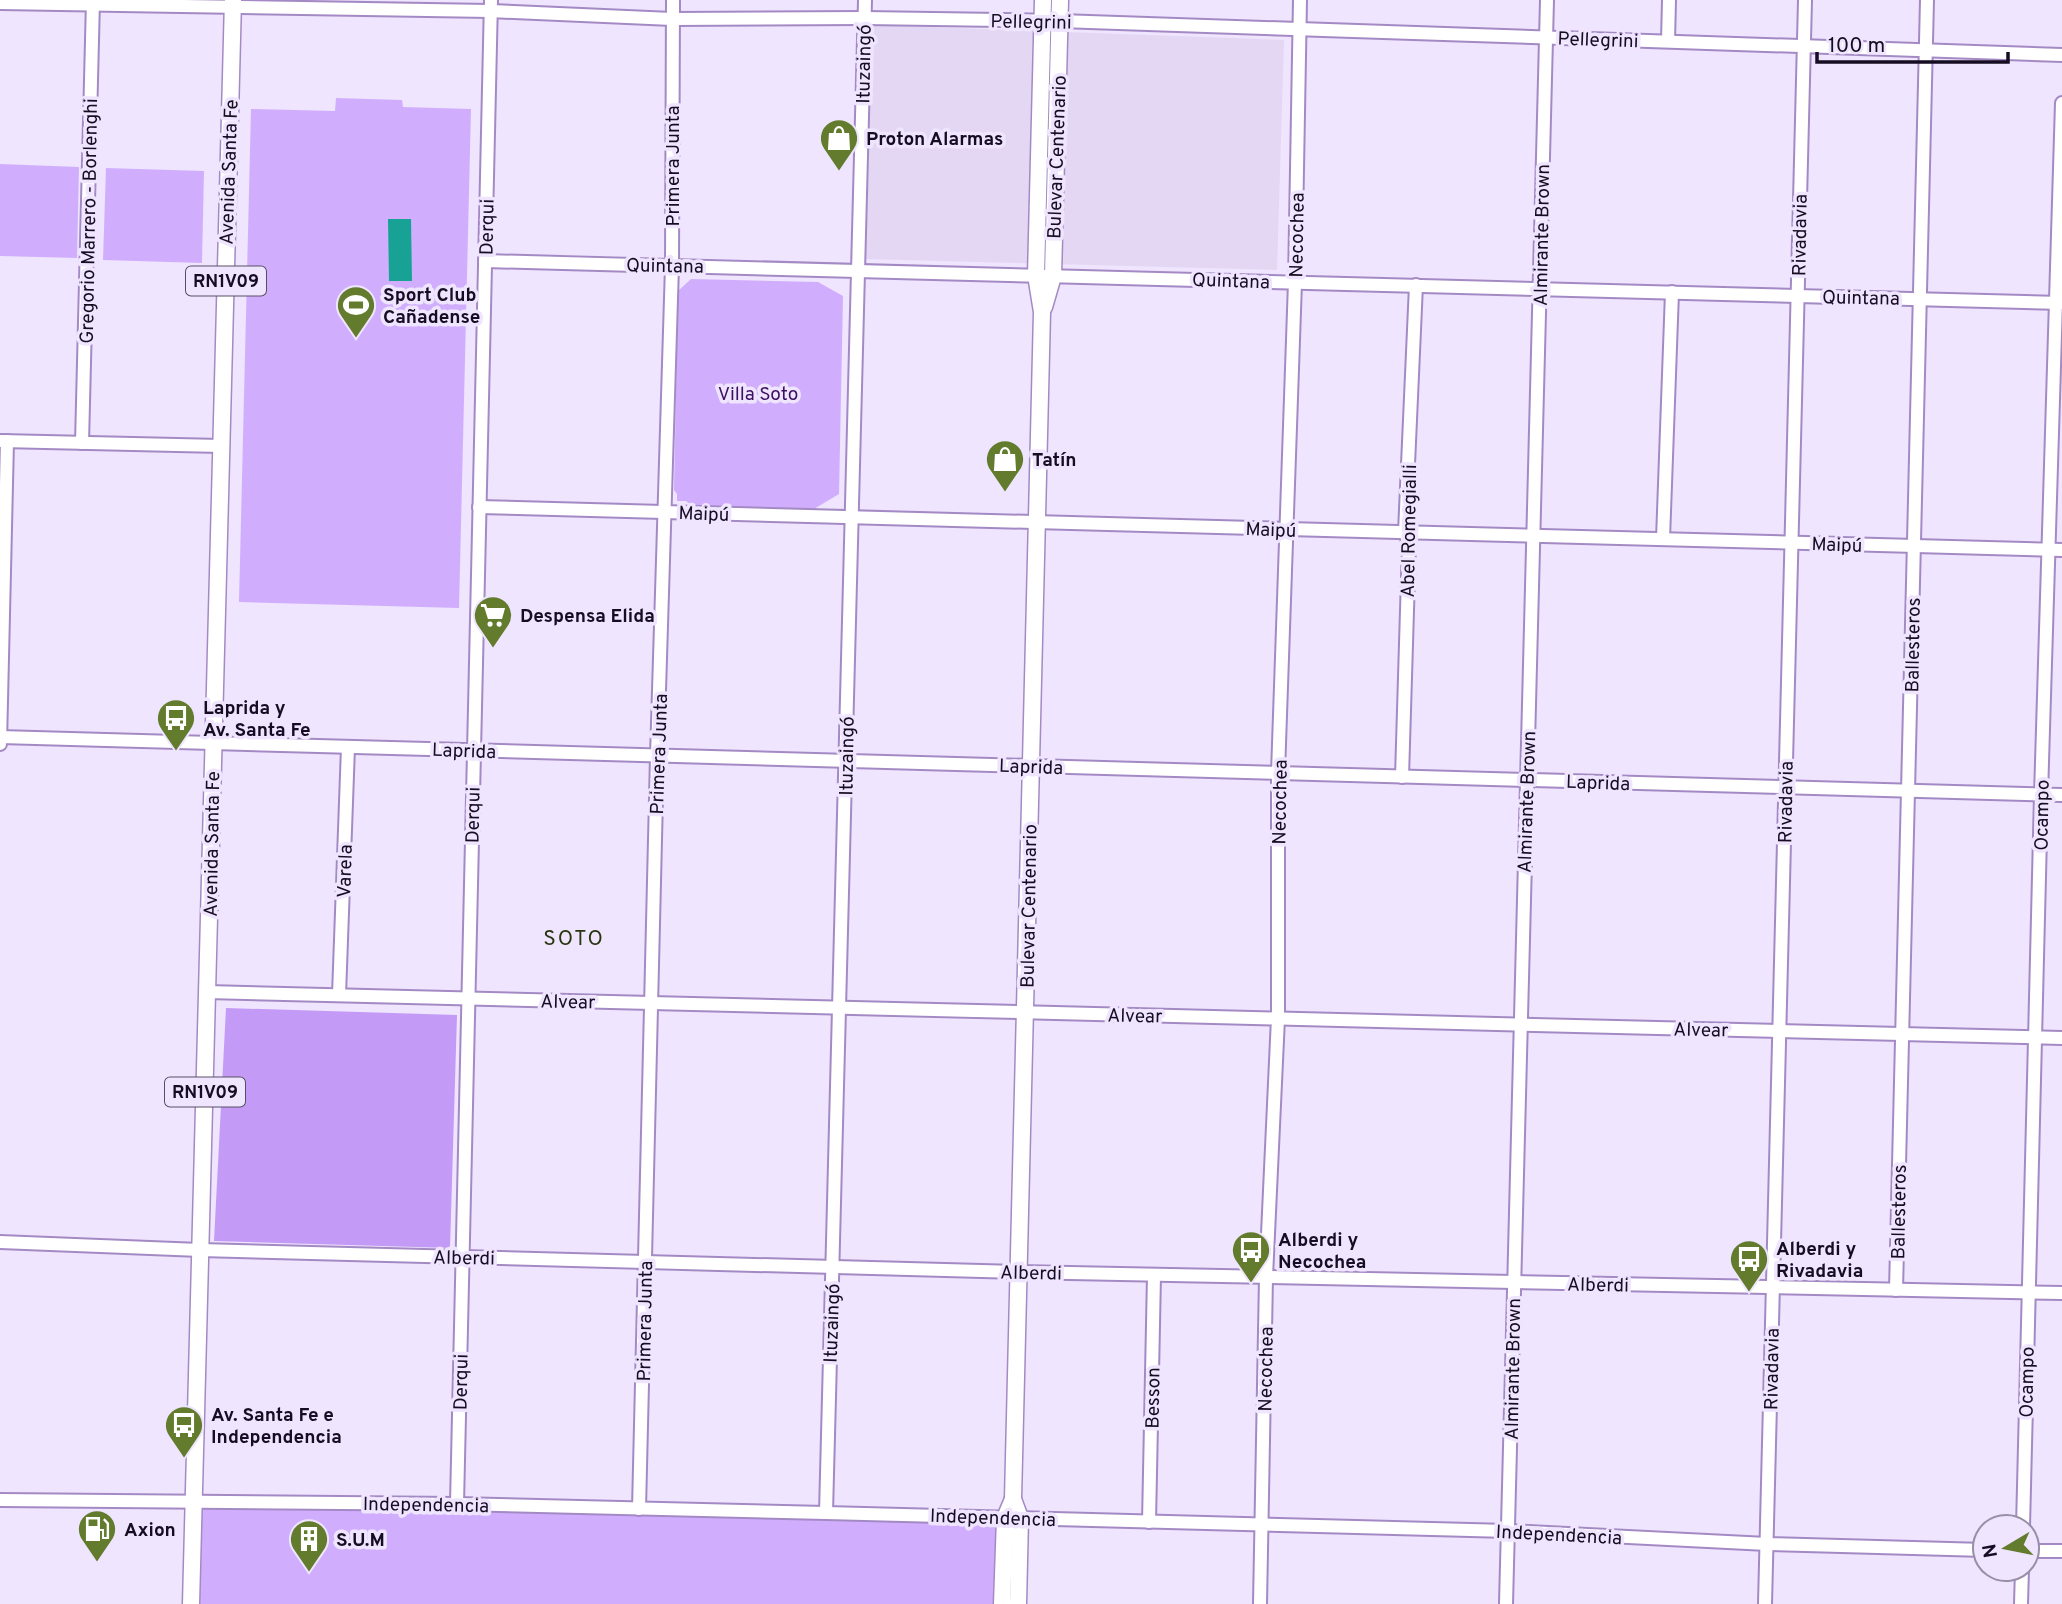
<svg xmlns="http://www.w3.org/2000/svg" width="2062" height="1604" viewBox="0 0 2062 1604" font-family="Overpass,sans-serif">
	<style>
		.built { fill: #e3d7f3 }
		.green { fill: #d1aefd }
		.forest { fill: #c49af7 }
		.water { fill: #18a295 }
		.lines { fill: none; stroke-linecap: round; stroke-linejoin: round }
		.minor-casing { stroke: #a48ac4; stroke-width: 16 }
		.major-casing { stroke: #a48ac4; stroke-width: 19 }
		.minor { stroke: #fff; stroke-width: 12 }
		.major { stroke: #fff; stroke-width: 16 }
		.labels { text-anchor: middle; stroke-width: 7; stroke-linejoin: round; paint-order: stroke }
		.shield { fill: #efe5fe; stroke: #584e64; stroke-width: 2 }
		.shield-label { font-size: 18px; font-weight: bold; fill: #170d22 }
		.street-label { font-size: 19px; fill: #170d22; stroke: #efe5fe }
		.poi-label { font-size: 19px; font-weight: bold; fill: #170d22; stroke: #efe5fe; text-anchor: start }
		.park-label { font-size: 19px; fill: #3d1062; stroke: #efe5fe }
		.neighbourhood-label { font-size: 21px; letter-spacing: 2px; fill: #29340f; stroke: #efe5fe }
	</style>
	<rect width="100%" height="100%" fill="#efe5fe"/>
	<polygon class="built" points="871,25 1284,40 1277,270 864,259"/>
	<g class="green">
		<polygon points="336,98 402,100 403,107 471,109 459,608 239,602 251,109 335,111"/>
		<polygon points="0,164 79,167 77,258 0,256"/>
		<polygon points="106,168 204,171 202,263 103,260"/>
		<polygon points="691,279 818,282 843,296 839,494 814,509 692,506 686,501 677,501 677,494 674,490 678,291"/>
		<polygon points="194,1501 1005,1518 1002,1604 191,1604"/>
	</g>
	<polygon class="forest" points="226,1008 457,1015 450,1248 214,1241"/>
	<polygon class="water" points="388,219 411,219 412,281 389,281"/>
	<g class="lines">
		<g class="minor-casing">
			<g id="minor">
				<polyline points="0,3 490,11 672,19 865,18 1060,21 2062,55"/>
				<polyline points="1668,41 1669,0"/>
				<polyline points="485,261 2062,303"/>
				<polyline points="1,441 221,446"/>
				<polyline points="82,443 93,0"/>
				<polyline points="479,507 2062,550"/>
				<polyline points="1663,539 1672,292"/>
				<polyline points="0,737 2062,795"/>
				<polyline points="0,744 7,441"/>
				<polyline points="1402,777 1409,544 1405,532 1416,285"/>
				<polyline points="207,992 2062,1038"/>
				<polyline points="339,995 348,747"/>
				<polyline points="0,1242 200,1250 1019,1272 2062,1293"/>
				<polyline points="1896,1290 1927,0"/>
				<polyline points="0,1500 457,1504 826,1513 1508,1531 1767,1544 1985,1550"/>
				<polyline points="457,1504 491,0"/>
				<polyline points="639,1509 657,756 672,266 673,0"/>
				<polyline points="826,1513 865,0"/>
				<polyline points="1149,1522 1154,1275"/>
				<polyline points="2023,1527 2041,795 2062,103"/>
				<polyline points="2027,1551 2062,1551"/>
				<polyline points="1260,1604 1266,1277 1278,1018 1278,773 1295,282 1300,0"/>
				<polyline points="1506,1604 1547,0"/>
				<polyline points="1765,1604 1805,0"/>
				<polyline points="2021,1604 2022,1569"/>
			</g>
		</g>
		<g class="major-casing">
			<g id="major">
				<polyline points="1044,307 1053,276 1060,0"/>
				<polyline points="191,1604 233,0"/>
				<polyline points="1002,1604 1005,1518 1013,1499"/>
				<polyline points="1018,1604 1020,1518 1013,1499 1042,312 1036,275 1043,0"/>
			</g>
		</g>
		<use href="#minor" class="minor"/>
		<use href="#major" class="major"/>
	</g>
	<defs>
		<g id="shop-pin" transform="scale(2.0125)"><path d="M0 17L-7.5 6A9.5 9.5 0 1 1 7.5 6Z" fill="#637b2d" stroke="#efe5fe"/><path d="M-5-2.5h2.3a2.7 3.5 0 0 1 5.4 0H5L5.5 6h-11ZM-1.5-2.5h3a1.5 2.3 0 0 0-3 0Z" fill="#fff"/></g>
		<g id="stadium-pin" transform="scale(2.0125)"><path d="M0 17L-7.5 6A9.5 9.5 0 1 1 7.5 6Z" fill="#637b2d" stroke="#efe5fe"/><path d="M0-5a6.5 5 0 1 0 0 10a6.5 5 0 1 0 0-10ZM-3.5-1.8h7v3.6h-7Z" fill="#fff"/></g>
		<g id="supermarket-pin" transform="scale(2.0125)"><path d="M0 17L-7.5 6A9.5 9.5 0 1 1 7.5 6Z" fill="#637b2d" stroke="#efe5fe"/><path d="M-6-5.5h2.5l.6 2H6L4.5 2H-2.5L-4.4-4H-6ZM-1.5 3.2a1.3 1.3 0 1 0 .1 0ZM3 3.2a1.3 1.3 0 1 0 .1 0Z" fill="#fff"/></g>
		<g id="bus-pin" transform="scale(2.0125)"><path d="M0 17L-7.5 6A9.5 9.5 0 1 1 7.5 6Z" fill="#637b2d" stroke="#efe5fe"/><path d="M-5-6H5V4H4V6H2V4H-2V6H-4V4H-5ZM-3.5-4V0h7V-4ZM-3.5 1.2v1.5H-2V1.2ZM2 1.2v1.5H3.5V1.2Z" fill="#fff"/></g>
		<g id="fuel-pin" transform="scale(2.0125)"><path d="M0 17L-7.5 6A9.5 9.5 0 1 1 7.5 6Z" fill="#637b2d" stroke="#efe5fe"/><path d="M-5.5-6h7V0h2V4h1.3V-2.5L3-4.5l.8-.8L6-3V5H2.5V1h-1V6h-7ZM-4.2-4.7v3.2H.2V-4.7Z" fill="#fff"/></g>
		<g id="building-pin" transform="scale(2.0125)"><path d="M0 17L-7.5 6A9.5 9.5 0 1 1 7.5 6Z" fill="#637b2d" stroke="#efe5fe"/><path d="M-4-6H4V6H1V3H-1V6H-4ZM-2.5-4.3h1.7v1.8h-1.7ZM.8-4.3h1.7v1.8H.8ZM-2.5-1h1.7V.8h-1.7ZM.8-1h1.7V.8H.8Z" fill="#fff"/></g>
	</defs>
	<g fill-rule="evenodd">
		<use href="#shop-pin" x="839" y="138"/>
		<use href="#stadium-pin" x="356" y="305"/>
		<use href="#shop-pin" x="1005" y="459"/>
		<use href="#supermarket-pin" x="493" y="615"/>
		<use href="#bus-pin" x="176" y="718"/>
		<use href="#bus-pin" x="1251" y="1250"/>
		<use href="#bus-pin" x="1749" y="1259"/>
		<use href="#bus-pin" x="184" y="1425"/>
		<use href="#fuel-pin" x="97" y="1529"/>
		<use href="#building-pin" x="309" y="1539"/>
	</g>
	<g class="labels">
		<g class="shield">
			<rect x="186" y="266.5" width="80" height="29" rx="5"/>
			<rect x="165" y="1077.5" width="80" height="29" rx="5"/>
		</g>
		<g class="shield-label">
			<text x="226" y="287">RN1V09</text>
			<text x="205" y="1098">RN1V09</text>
		</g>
		<g class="street-label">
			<text transform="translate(1031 21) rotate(1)" y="7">Pellegrini</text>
			<text transform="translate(1598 39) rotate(2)" y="7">Pellegrini</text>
			<text transform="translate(863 64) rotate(-89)" y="7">Ituzaingó</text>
			<text transform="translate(1056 157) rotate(-88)" y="7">Bulevar Centenario</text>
			<text transform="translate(672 166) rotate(-90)" y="7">Primera Junta</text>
			<text transform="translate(228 172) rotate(-88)" y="7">Avenida Santa Fe</text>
			<text transform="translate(88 221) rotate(-89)" y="7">Gregorio Marrero - Borlenghi</text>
			<text transform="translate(486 227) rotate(-89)" y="7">Derqui</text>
			<text transform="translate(1296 235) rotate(-89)" y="7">Necochea</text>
			<text transform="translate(1541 235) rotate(-89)" y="7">Almirante Brown</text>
			<text transform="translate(1799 235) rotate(-89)" y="7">Rivadavia</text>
			<text transform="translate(665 265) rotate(1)" y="7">Quintana</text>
			<text transform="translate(1231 280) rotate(2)" y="7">Quintana</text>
			<text transform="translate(1861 297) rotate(1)" y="7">Quintana</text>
			<text transform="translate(704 513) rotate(2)" y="7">Maipú</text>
			<text transform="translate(1271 529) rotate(2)" y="7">Maipú</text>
			<text transform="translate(1408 531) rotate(-89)" y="7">Abel Romegialli</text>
			<text transform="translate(1837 544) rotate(2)" y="7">Maipú</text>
			<text transform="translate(1912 645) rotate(-89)" y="7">Ballesteros</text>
			<text transform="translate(464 750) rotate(2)" y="7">Laprida</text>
			<text transform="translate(658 754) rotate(-88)" y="7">Primera Junta</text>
			<text transform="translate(846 756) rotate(-89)" y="7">Ituzaingó</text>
			<text transform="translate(1031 766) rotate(2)" y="7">Laprida</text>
			<text transform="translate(1598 782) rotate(2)" y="7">Laprida</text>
			<text transform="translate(1279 802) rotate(-89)" y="7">Necochea</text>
			<text transform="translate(1526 802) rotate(-88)" y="7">Almirante Brown</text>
			<text transform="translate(1785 802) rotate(-89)" y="7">Rivadavia</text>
			<text transform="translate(472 815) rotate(-89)" y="7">Derqui</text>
			<text transform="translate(2041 815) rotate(-89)" y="7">Ocampo</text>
			<text transform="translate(211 844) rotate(-89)" y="7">Avenida Santa Fe</text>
			<text transform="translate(344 871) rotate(-88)" y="7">Varela</text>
			<text transform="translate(1028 906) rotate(-89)" y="7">Bulevar Centenario</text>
			<text transform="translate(568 1001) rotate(1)" y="7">Alvear</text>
			<text transform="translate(1135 1015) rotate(1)" y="7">Alvear</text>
			<text transform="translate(1701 1029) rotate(1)" y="7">Alvear</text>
			<text transform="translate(1898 1212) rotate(-89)" y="7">Ballesteros</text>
			<text transform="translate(464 1257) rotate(1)" y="7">Alberdi</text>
			<text transform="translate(1031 1272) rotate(1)" y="7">Alberdi</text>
			<text transform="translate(1598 1284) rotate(1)" y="7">Alberdi</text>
			<text transform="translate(644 1321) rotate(-89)" y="7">Primera Junta</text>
			<text transform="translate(831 1323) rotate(-88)" y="7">Ituzaingó</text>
			<text transform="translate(1265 1369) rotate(-89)" y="7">Necochea</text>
			<text transform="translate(1512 1369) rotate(-89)" y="7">Almirante Brown</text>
			<text transform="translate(1771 1369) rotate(-89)" y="7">Rivadavia</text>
			<text transform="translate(460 1382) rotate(-89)" y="7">Derqui</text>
			<text transform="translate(2026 1382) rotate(-89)" y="7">Ocampo</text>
			<text transform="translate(1152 1398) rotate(-89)" y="7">Besson</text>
			<text transform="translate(426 1504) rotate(1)" y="7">Independencia</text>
			<text transform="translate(993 1517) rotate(2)" y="7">Independencia</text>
			<text transform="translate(1559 1534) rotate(3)" y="7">Independencia</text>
		</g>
		<g class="poi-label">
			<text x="866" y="145">Proton Alarmas</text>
			<text x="383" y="301">Sport Club<tspan x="383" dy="22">Cañadense</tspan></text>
			<text x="1032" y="466">Tatín</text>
			<text x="520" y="622">Despensa Elida</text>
			<text x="203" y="714">Laprida y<tspan x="203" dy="22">Av. Santa Fe</tspan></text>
			<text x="1278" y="1246">Alberdi y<tspan x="1278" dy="22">Necochea</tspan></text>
			<text x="1776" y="1255">Alberdi y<tspan x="1776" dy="22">Rivadavia</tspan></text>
			<text x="211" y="1421">Av. Santa Fe e<tspan x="211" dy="22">Independencia</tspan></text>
			<text x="124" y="1536">Axion</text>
			<text x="336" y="1546">S.U.M</text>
		</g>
		<g class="park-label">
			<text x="758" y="400">Villa Soto</text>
		</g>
		<g class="neighbourhood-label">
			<text x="574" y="945">SOTO</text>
		</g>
	</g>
	<g transform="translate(2006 1548) rotate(260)"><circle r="33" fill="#efe5fe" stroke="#998fa6" stroke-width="2"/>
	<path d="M0-5L12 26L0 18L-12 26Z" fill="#637b2d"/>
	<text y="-10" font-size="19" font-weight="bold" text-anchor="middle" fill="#170d22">N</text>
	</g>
	<path d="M1817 52v10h191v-10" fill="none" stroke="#170d22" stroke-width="3.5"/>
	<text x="1828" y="52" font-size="21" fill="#170d22" stroke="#efe5fe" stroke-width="5" paint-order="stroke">100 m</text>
</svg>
